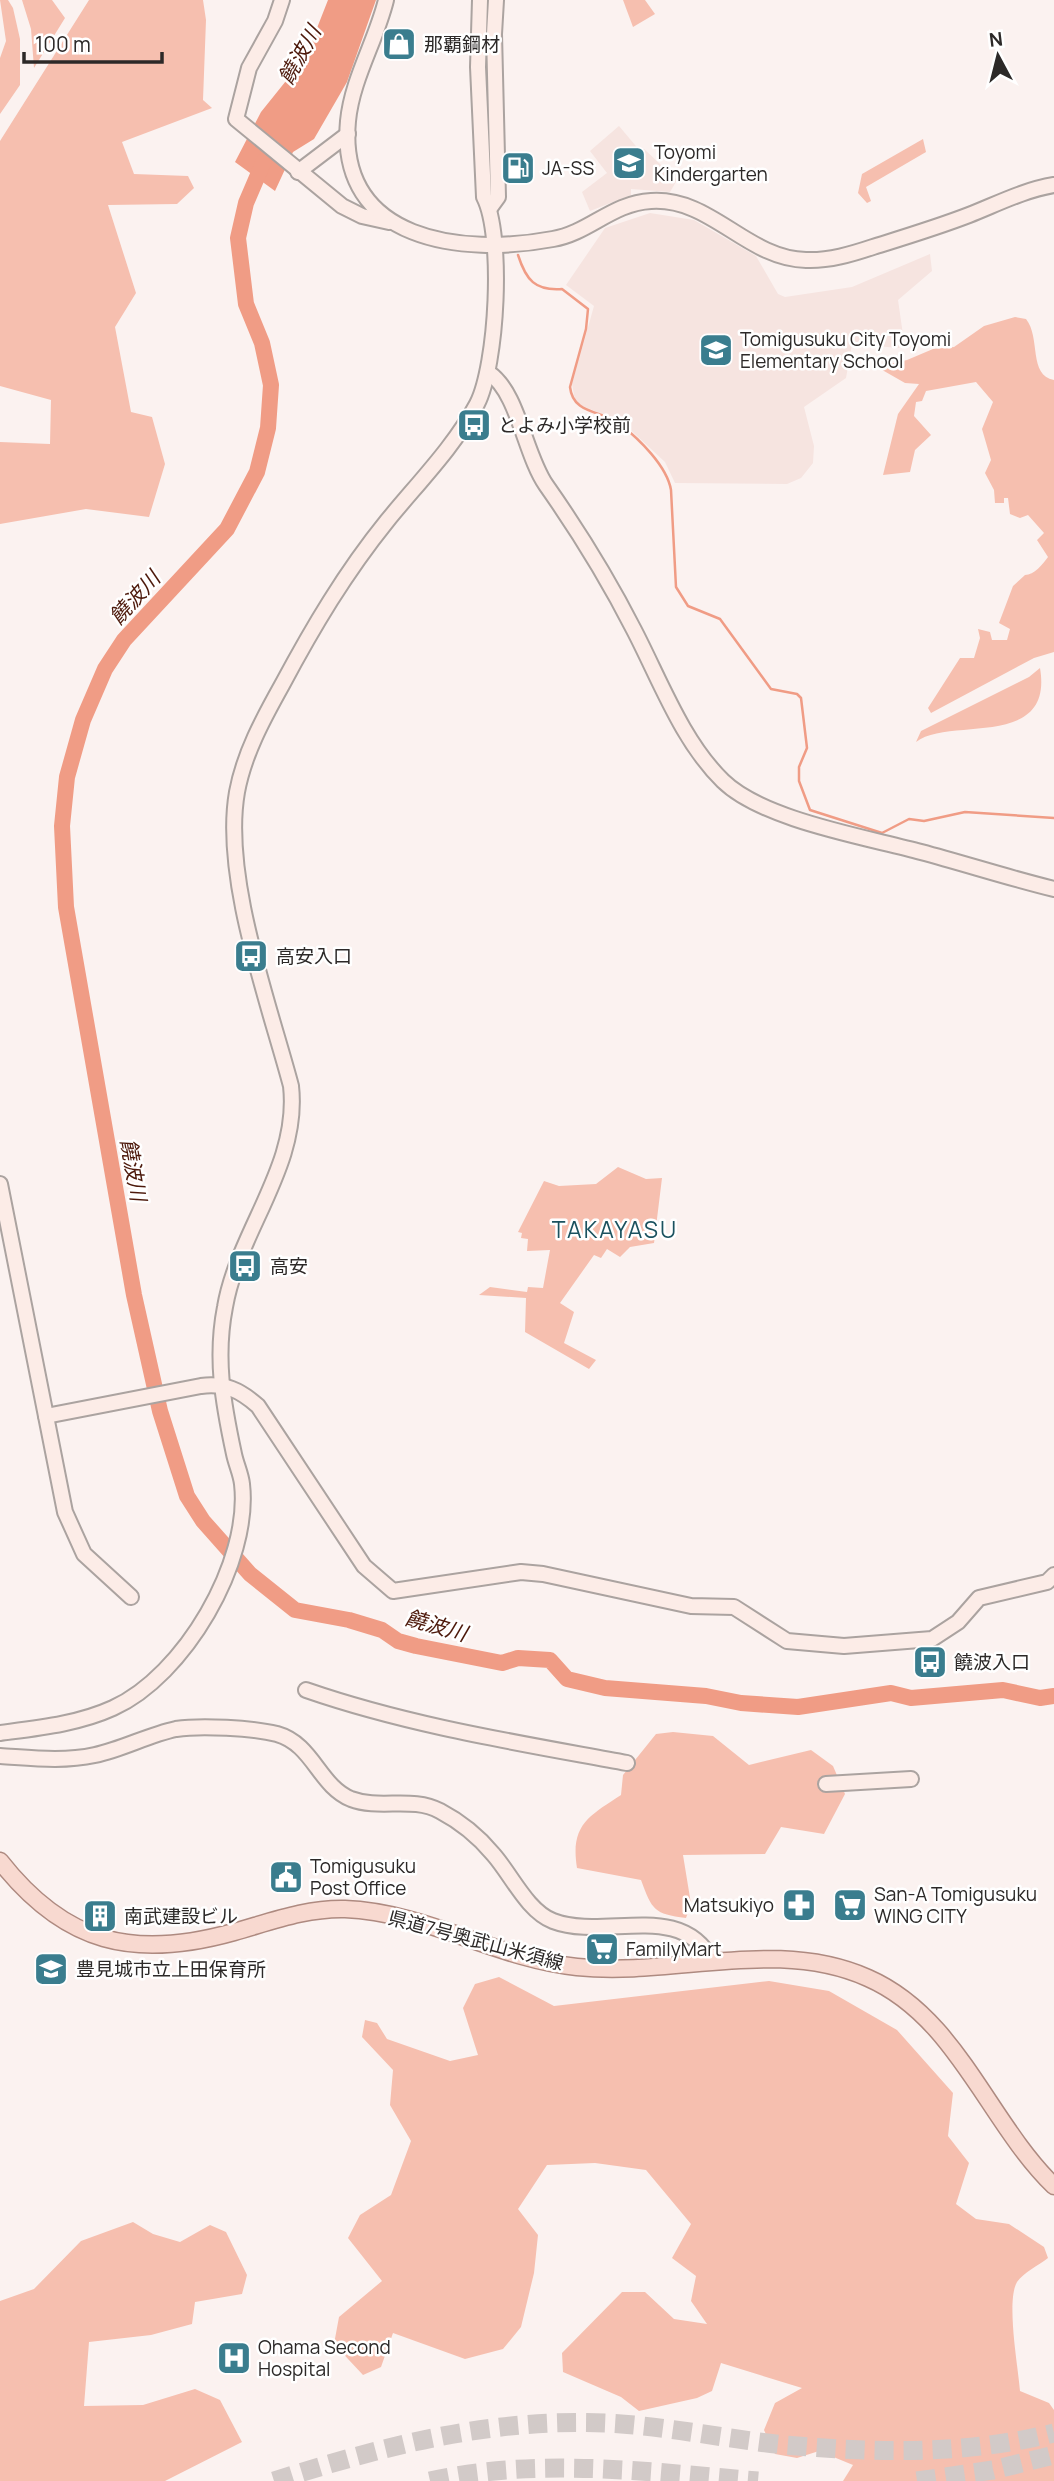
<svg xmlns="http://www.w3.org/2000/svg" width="1054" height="2481" viewBox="0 0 1054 2481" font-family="Manrope,'Noto Sans JP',sans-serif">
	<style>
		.built { fill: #f6e4e0 }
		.green { fill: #f6bfaf }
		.water { fill: #f09c85 }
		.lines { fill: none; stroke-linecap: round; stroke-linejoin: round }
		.stream { stroke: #f09c85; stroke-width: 2.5 }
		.river { stroke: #f09c85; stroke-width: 16 }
		.highway-tunnel { stroke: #d2cac8; stroke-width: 19; stroke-dasharray: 19 10; stroke-linecap: butt }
		.secondary-casing { stroke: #aba3a0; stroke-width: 18 }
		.primary-casing { stroke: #ae8a80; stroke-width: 19 }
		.secondary { stroke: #fcece7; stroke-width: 14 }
		.primary { stroke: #f8d9d0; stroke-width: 16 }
		.labels { text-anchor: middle; stroke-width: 5; stroke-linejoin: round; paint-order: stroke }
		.poi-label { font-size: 19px; fill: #2c2928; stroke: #fff; text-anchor: start }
		.street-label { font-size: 19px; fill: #2c2928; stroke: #fff }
		.water-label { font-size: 21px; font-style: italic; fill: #4d190b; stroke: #fff }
		.quarter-label { font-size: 23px; letter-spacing: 2px; fill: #1b525f; stroke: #fff }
	</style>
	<rect width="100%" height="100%" fill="#fbf2f0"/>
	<g class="built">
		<polygon points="619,126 640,151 644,149 677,180 670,192 631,189 631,195 590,211 582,192 607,173 590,151"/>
		<polygon points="650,213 694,220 756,256 778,294 785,297 852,287 930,254 932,271 898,300 904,342 899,348 852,344 846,378 804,407 814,446 813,463 801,478 787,484 675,483 665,462 622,422 580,405 575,400 572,384 594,306 566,285 605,228"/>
	</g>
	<g class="green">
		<polygon points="0,0 8,0 13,8 20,39 20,85 0,114 0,58 6,41"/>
		<polygon points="22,0 52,0 65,18 34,68 31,29"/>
		<polygon points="89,0 203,0 206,20 203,100 212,108 122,142 134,174 188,176 194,188 177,204 108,205 136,293 115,327 131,412 152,417 165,464 149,517 86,509 0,524 0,442 50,444 51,400 0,386 0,141"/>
		<polygon points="623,0 645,0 655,14 633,27"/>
		<polygon points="923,139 926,152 866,187 871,201 867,203 858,193 862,174"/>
		<path d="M 1015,317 L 1026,319 C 1041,338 1028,375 1054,380 L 1054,652 L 1034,658 L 931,713 L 928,708 L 960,658 L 974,658 L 980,638 L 978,629 L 990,632 L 992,640 L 1007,640 L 1010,629 L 999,623 L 1013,586 L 1025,575 C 1034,575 1043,564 1048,557 L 1037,540 L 1044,533 L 1028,515 L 1020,518 L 1010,514 L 1008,498 L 1004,498 L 1004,503 L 995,503 L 994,490 L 985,473 L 991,460 L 982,429 L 993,402 L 976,382 L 926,391 L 922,401 L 916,402 L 914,416 L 931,435 L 915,450 L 910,472 L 883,475 L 898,414 L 919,384 L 905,383 L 877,367 L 907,360 L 933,349 L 954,347 L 984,326 Z"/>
		<path d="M 1040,668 C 1054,751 949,716 916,742 L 921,731 L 1029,677 Z"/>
		<polygon points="618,1167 646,1179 662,1178 654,1243 630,1247 620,1257 607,1249 601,1258 594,1255 560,1303 574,1312 564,1343 596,1360 589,1369 525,1332 526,1298 479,1295 490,1287 527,1292 528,1287 543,1288 550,1250 527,1251 528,1239 521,1238 522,1233 518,1232 544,1181 559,1186 596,1184"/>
		<path d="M 673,1732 L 713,1736 L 749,1765 L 811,1750 L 833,1766 L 845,1794 L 824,1834 L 781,1827 L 765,1854 L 683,1855 L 691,1904 L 686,1918 C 654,1914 652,1910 641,1880 L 577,1868 C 570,1825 589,1816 621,1795 L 623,1775 L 656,1734 Z"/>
		<path d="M 499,1977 L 554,2006 L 769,1981 L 829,1991 L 897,2030 L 953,2093 L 948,2136 L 969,2163 L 956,2204 L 976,2219 L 1009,2224 L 1044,2247 L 1048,2258 C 1039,2265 1023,2273 1017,2282 C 1006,2301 1018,2366 1020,2391 L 1049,2403 L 1054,2410 L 1054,2481 L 843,2481 L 853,2465 L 819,2451 L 797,2458 L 775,2454 L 764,2430 L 775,2403 L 802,2388 L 721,2363 L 712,2391 L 697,2398 L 639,2411 L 621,2397 L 563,2372 L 562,2353 L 622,2292 L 645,2292 L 674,2319 L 707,2324 L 691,2301 L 696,2276 L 672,2258 L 691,2224 L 646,2170 L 595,2163 L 547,2165 L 518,2209 L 538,2235 L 534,2273 L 521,2327 L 503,2349 L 465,2359 L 393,2333 L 381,2367 L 363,2375 L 334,2344 L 339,2317 L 382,2281 L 348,2238 L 360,2215 L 391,2195 L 411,2141 L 390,2105 L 393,2070 L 362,2037 L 365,2020 L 377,2023 L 387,2039 L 450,2061 L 478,2055 L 463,2008 L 475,1984 Z"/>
		<polygon points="133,2222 153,2234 180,2242 210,2225 226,2232 247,2275 242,2294 195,2302 192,2324 151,2335 89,2342 84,2406 143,2405 195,2389 220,2400 242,2442 165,2481 0,2481 0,2301 34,2289 81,2241"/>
	</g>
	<polygon class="water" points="328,0 376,0 347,82 314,139 293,152 275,191 235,162 261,112 306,56"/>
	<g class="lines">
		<path class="stream" d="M 518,255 C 526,280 535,291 562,289 L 588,309 L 586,329 L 570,387 C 573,415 602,410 620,424 C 639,439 667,466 671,490 L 676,587 L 688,606 L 720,619 L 771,689 L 797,694 L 801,698 L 807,748 L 799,767 L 799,781 L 810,810 L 882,833 L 909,819 L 924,821 L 965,812 L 1054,818"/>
		<polyline class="river" points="264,161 246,203 238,238 246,304 262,343 271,385 268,428 257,472 227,529 124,640 105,669 83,720 67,777 62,826 66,907 134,1295 160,1411 187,1496 203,1521 250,1574 295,1610 349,1620 382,1630 398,1641 416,1646 502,1663 518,1658 550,1660 567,1679 605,1688 706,1696 741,1703 798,1707 891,1693 911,1698 1003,1690 1040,1698 1054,1696"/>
		<g class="highway-tunnel">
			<path d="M 274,2481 C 384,2446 490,2418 606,2423 C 666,2426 726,2439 785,2445 C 875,2453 966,2455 1054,2433"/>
			<path d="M 430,2481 C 538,2457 650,2472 758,2481"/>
			<polyline points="917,2481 993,2470 1054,2455"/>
		</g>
		<g class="secondary-casing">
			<g id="secondary">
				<polyline points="282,0 275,21 249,68 236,119 342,206 362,216 389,222"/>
				<path d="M 386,0 C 376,41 352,79 348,121 C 337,242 463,256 553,239 C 589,233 612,203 651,201 C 711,197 747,259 806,260 C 829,261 852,254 873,247 C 905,237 938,227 969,215 C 997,204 1024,190 1054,185"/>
				<polyline points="298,172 348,134"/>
				<polyline points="490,208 498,197 494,34 496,0"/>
				<path d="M 489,373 C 518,392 525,455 546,485 C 579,532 608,579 634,630 C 660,680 682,741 723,781 C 763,820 866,837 921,852 C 966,864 1009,878 1054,889"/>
				<polyline points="0,1184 65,1512 84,1554 131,1597"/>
				<path d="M 46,1416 L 201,1386 C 225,1383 240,1390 258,1406 L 364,1566 L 393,1591 L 521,1572 L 543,1574 L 691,1606 L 734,1607 L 787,1641 L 844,1646 L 932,1639 L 958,1622 L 979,1598 L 1047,1582 L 1054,1575"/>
				<path d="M 306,1690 C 410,1726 519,1743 627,1763"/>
				<path d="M 0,1733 C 38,1728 78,1724 113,1708 C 184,1676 251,1562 242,1484 C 241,1474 236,1464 234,1454 C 223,1403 215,1358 225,1307 C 238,1231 300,1166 291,1086 C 269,1003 222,877 237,792 C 244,754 263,719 282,685 C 313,627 345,573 387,521 C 417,484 454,447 477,404 C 497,365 504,236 484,197 L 478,67 L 480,0"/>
				<path d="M 0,1756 C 32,1758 63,1762 95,1755 C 123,1749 148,1735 176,1729 C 201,1725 252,1728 277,1734 C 313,1744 319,1786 351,1799 C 380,1810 412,1796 440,1811 C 459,1821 479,1837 493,1854 C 511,1874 527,1911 553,1921 C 605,1941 681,1899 713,1962"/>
				<polyline points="826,1784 911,1779"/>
			</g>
		</g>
		<g class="primary-casing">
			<path id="primary" d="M 0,1861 C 65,1944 134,1960 234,1932 C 270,1922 306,1908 345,1909 C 426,1912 497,1959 577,1967 C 675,1977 776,1937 868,1978 C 957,2017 988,2122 1054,2186"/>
		</g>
		<use href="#secondary" class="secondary"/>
		<use href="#primary" class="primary"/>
	</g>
	<defs>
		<g id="shop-square" transform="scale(1.75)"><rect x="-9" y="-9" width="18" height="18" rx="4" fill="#3a7d8e" stroke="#fff"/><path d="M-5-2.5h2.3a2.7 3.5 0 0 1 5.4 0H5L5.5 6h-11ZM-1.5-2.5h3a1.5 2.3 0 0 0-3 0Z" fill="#fff"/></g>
		<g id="school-square" transform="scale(1.75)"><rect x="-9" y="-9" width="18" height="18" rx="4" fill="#3a7d8e" stroke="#fff"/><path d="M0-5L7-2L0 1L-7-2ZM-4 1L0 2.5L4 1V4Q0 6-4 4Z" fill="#fff"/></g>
		<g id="fuel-square" transform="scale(1.75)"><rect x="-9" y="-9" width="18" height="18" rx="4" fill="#3a7d8e" stroke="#fff"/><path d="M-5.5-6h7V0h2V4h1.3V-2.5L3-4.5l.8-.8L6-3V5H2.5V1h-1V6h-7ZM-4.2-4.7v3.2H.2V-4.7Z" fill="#fff"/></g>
		<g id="bus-square" transform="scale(1.75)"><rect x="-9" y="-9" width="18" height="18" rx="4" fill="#3a7d8e" stroke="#fff"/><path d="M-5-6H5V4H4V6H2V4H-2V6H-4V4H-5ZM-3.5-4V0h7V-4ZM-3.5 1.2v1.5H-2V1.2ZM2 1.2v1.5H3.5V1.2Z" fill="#fff"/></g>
		<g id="civic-square" transform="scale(1.75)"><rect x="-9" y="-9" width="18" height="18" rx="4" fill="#3a7d8e" stroke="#fff"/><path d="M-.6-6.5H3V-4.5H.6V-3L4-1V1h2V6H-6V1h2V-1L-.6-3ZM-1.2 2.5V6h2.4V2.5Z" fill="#fff"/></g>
		<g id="pharmacy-square" transform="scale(1.75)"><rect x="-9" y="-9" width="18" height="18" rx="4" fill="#3a7d8e" stroke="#fff"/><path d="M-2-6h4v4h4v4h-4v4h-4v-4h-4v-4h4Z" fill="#fff"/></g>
		<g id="supermarket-square" transform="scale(1.75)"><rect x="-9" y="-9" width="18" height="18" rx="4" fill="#3a7d8e" stroke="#fff"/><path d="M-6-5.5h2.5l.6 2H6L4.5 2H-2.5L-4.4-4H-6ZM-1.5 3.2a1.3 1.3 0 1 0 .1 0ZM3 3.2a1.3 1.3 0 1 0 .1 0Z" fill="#fff"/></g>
		<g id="building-square" transform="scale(1.75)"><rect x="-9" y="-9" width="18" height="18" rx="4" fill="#3a7d8e" stroke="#fff"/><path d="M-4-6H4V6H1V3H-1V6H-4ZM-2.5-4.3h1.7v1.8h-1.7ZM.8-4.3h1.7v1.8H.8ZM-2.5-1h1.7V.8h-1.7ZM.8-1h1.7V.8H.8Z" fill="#fff"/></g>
		<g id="hospital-square" transform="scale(1.75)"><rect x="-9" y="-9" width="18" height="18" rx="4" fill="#3a7d8e" stroke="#fff"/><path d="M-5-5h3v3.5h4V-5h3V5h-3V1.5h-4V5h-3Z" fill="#fff"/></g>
	</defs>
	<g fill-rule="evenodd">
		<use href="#shop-square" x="399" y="44"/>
		<use href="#school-square" x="629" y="163"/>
		<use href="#fuel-square" x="518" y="168"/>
		<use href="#school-square" x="716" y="350"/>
		<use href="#bus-square" x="474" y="425"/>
		<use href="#bus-square" x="251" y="956"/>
		<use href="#bus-square" x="245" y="1266"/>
		<use href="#bus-square" x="930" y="1662"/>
		<use href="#civic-square" x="286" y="1877"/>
		<use href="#pharmacy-square" x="799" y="1905"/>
		<use href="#supermarket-square" x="850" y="1905"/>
		<use href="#building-square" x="100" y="1916"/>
		<use href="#supermarket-square" x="602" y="1949"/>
		<use href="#school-square" x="51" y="1969"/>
		<use href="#hospital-square" x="234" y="2358"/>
	</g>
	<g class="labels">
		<g class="poi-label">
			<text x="424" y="51">那覇鋼材</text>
			<text x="654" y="159">Toyomi<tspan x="654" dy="22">Kindergarten</tspan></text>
			<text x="542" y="175">JA-SS</text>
			<text x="740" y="346">Tomigusuku City Toyomi<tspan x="740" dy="22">Elementary School</tspan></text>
			<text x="498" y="432">とよみ小学校前</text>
			<text x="276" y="963">高安入口</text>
			<text x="270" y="1273">高安</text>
			<text x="954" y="1669">饒波入口</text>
			<text x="310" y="1873">Tomigusuku<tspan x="310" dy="22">Post Office</tspan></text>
			<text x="874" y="1901">San-A Tomigusuku<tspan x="874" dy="22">WING CITY</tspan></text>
			<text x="774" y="1912" text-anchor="end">Matsukiyo</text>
			<text x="124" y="1923">南武建設ビル</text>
			<text x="626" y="1956">FamilyMart</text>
			<text x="76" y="1976">豊見城市立上田保育所</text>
			<text x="258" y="2354">Ohama Second<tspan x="258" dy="22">Hospital</tspan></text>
		</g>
		<g class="street-label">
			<text transform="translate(476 1940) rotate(15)" y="7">県道7号奥武山米須線</text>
		</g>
		<g class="water-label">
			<text transform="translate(300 55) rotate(-61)" y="7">饒波川</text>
			<text transform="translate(135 598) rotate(-48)" y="7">饒波川</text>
			<text transform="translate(133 1170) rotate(80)" y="7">饒波川</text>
			<text transform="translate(436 1626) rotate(16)" y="7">饒波川</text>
		</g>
		<g class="quarter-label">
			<text x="615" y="1238">TAKAYASU</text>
		</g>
	</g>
	<g transform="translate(998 56) rotate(353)" stroke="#ffffff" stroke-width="5" paint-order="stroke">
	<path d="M0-5L12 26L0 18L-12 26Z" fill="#2c2928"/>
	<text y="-10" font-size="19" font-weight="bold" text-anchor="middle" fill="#2c2928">N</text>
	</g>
	<path d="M24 52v10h138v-10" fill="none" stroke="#2c2928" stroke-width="3.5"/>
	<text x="35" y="52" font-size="21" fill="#2c2928" stroke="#ffffff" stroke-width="5" paint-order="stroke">100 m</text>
</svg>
